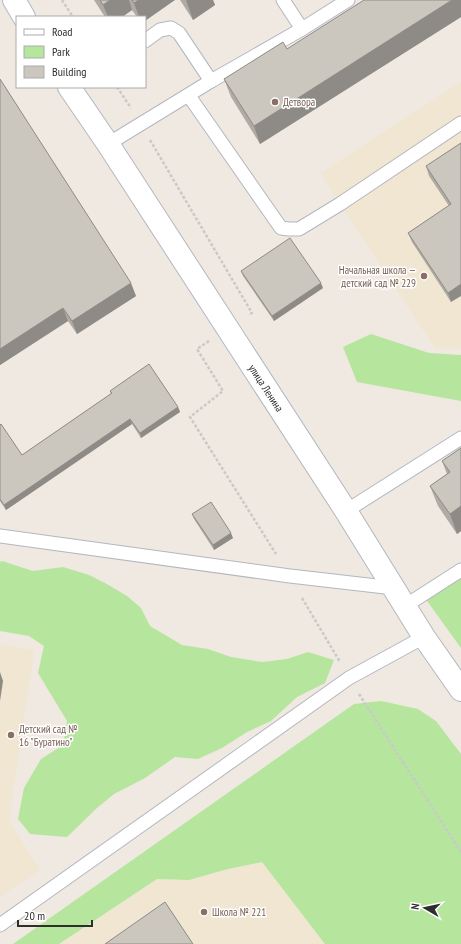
<svg xmlns="http://www.w3.org/2000/svg" width="461" height="944" viewBox="0 0 461 944" font-family="'PT Sans Narrow',sans-serif">
	<style>
		.education { fill: #f0e6d1 }
		.green { fill: #b6e59e }
		.lines { fill: none; stroke-linecap: round; stroke-linejoin: round }
		.lane-casing { stroke: #b4b7c1; stroke-width: 15 }
		.secondary-casing { stroke: #b4b7c1; stroke-width: 24 }
		.path { stroke: #c9c9c9; stroke-width: 2.5; stroke-dasharray: 3 2; stroke-linecap: butt }
		.lane { stroke: #fff; stroke-width: 13 }
		.secondary { stroke: #fff; stroke-width: 22 }
		.wall { fill: #afaba4 }
		.shaded-wall { fill: #8e8b86 }
		.building { fill: #cbc7bf; stroke: #8e8b86 }
		.education-dot { fill: #8d6e63; stroke: #fff; stroke-width: 1.5 }
		.labels { text-anchor: middle; stroke-width: 3; stroke-linejoin: round; paint-order: stroke }
		.education-label { font-size: 11px; fill: #785e54; stroke: #fff; text-anchor: start }
		.street-label { font-size: 11px; fill: #2e2e2e; stroke: #fff }
	</style>
	<rect width="100%" height="100%" fill="#efe9e1"/>
	<g class="education">
		<polygon points="461,82 461,349 435,348 340,204 321,173"/>
		<polygon points="0,644 34,650 9,821 40,870 0,897"/>
		<polygon points="262,862 325,944 59,944 157,879 189,880 228,869"/>
	</g>
	<g class="green">
		<polygon points="371,334 429,353 461,355 461,401 357,382 343,347"/>
		<polygon points="2,561 33,571 63,567 89,575 105,583 127,596 141,608 150,626 182,645 208,649 231,657 262,662 287,659 308,652 334,660 325,683 297,697 271,721 247,732 222,748 198,759 175,757 145,778 114,794 97,808 67,837 30,834 18,819 24,788 41,759 63,745 67,721 38,673 44,646 29,636 0,631 0,562"/>
		<polygon points="461,577 461,648 425,598"/>
		<polygon points="381,701 418,709 436,721 461,754 461,944 325,944 262,862 228,869 189,880 157,879 59,944 13,944 354,704"/>
	</g>
	<g class="lines">
		<g class="lane-casing">
			<g id="lane">
				<polyline points="283,0 302,29"/>
				<polyline points="145,41 160,30 171,28 179,33 211,81"/>
				<polyline points="189,96 281,228 289,229 299,229 340,204 461,123"/>
				<polyline points="108,144 211,81 302,29 348,0"/>
				<polyline points="346,511 461,438"/>
				<polyline points="0,536 290,576 394,588"/>
				<polyline points="405,606 461,570"/>
				<polyline points="0,925 349,678 424,637"/>
			</g>
		</g>
		<g class="secondary-casing">
			<g id="secondary">
				<polyline points="14,0 24,17"/>
				<polyline points="69,87 108,144 346,511 424,637 461,690"/>
			</g>
		</g>
		<g class="path">
			<polyline points="62,0 73,17"/>
			<polyline points="117,87 131,108"/>
			<polyline points="150,140 252,313 248,315"/>
			<polyline points="209,341 197,349 223,391 190,417 276,554"/>
			<polyline points="302,598 340,662"/>
			<polyline points="359,694 461,852"/>
		</g>
		<use href="#lane" class="lane"/>
		<use href="#secondary" class="secondary"/>
	</g>
	<g class="wall">
		<polygon points="94,0 175,0 145,17 137,17 132,10 122,17 105,17"/>
		<polygon points="180,0 213,0 215,5 193,20"/>
		<polygon points="461,0 461,17 260,144 231,97 224,79 287,49"/>
		<polygon points="0,79 136,296 77,334 68,321 0,365"/>
		<polygon points="461,143 451,302 412,242 408,233 449,206 429,176 426,166"/>
		<polygon points="241,271 323,288 274,321 243,276"/>
		<polygon points="110,391 178,407 180,412 141,438 132,424 6,510 0,501 0,425 22,455 111,394"/>
		<polygon points="461,448 461,531 457,534 438,506 430,486 447,474 442,461"/>
		<polygon points="192,514 233,538 214,550 194,519"/>
	</g>
	<g class="shaded-wall">
		<polygon points="110,0 129,0 132,10 122,17 108,17 103,5"/>
		<polygon points="139,0 175,0 145,21 145,17 139,17 134,3"/>
		<polygon points="186,0 213,0 215,5 193,20"/>
		<polygon points="452,0 461,0 461,17 260,144 254,126"/>
		<polygon points="131,283 136,296 77,334 72,321"/>
		<polygon points="321,283 323,288 274,321 272,316"/>
		<polygon points="461,284 461,296 451,302 448,293"/>
		<polygon points="63,308 68,321 0,365 0,349"/>
		<polygon points="178,407 180,412 141,438 140,433"/>
		<polygon points="130,419 132,424 6,510 4,505"/>
		<polygon points="461,506 461,531 457,534 450,514"/>
		<polygon points="231,533 233,538 214,550 213,545"/>
		<polygon points="0,672 3,681 0,701"/>
	</g>
	<g class="building">
		<polygon points="100,0 110,0 103,5"/>
		<polygon points="132,0 139,0 134,3"/>
		<polygon points="364,0 452,0 254,126 224,79 283,42 287,49"/>
		<polygon points="0,79 131,283 72,321 63,308 0,349"/>
		<polygon points="461,143 461,284 448,293 408,233 451,204 426,166"/>
		<polygon points="290,238 321,283 272,316 241,271"/>
		<polygon points="149,364 178,407 140,433 130,419 4,505 0,499 0,425 1,424 22,455 112,393 110,391"/>
		<polygon points="461,448 461,506 450,514 430,486 450,472 442,461"/>
		<polygon points="211,502 231,533 213,545 192,514"/>
		<polygon points="165,902 193,944 105,944"/>
	</g>
	<g class="education-dot">
		<circle cx="275" cy="102" r="4"/>
		<circle cx="424" cy="276" r="4"/>
		<circle cx="11" cy="735" r="4"/>
		<circle cx="204" cy="912" r="4"/>
	</g>
	<g class="labels">
		<g class="education-label">
			<text x="283" y="106">Детвора</text>
			<text x="416" y="274" text-anchor="end">Начальная школа —<tspan x="416" dy="13">детский сад № 229</tspan></text>
			<text x="19" y="733">Детский сад №<tspan x="19" dy="13">16 "Буратино"</tspan></text>
			<text x="212" y="916">Школа № 221</text>
		</g>
		<g class="street-label">
			<text transform="translate(266 388) rotate(57)" y="4">улица Ленина</text>
		</g>
	</g>
	<rect x="16" y="16" width="130" height="72" fill="#ffffff" stroke="#ababab"/>
	<rect x="24" y="29" width="20" height="6" fill="#ffffff" stroke="#ababab"/>
	<text x="52" y="36" font-size="12" fill="#2e2e2e">Road</text>
	<rect x="24" y="46" width="20" height="12" fill="#b6e59e" stroke="#ababab"/>
	<text x="52" y="56" font-size="12" fill="#2e2e2e">Park</text>
	<rect x="24" y="66" width="20" height="12" fill="#cbc7bf" stroke="#ababab"/>
	<text x="52" y="76" font-size="12" fill="#2e2e2e">Building</text>
	<g transform="translate(425 908) rotate(279)" stroke="#ffffff" stroke-width="3" paint-order="stroke">
	<path d="M0-3L7 15L0 10L-7 15Z" fill="#2e2e2e"/>
	<text y="-6" font-size="11" font-weight="bold" text-anchor="middle" fill="#2e2e2e">N</text>
	</g>
	<path d="M18 920v6h74v-6" fill="none" stroke="#2e2e2e" stroke-width="2"/>
	<text x="24" y="920" font-size="12" fill="#2e2e2e" stroke="#ffffff" stroke-width="3" paint-order="stroke">20 m</text>
</svg>
